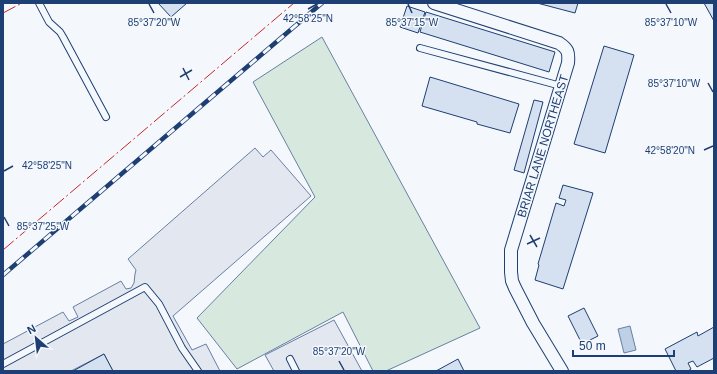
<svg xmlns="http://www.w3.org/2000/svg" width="717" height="374" viewBox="0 0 717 374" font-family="Arial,sans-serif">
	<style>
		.green { fill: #d7e8df; stroke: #687fa3 }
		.parking { fill: #e3e8f0; stroke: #687fa3 }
		.water { fill: #bed0e5; stroke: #687fa3 }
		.building { fill: #d5e0f0; stroke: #1d3f73 }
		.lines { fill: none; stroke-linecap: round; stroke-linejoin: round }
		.lane-casing { stroke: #1d3f73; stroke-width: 8 }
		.street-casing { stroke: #1d3f73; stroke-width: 14 }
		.lane { stroke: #f4f7fb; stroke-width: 6 }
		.street { stroke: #f4f7fb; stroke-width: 12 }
		.rail-casing { stroke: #1d3f73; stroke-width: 4.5 }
		.rail { stroke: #f4f7fb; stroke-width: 3; stroke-dasharray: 9; stroke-linecap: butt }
		.power { stroke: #c62828; stroke-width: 1; stroke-dasharray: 14 3 2 3; stroke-linecap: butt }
		.ticks { fill: none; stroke: #1d3f73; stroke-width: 1.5 }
		.labels { text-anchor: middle; stroke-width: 3; stroke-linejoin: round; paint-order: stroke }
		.street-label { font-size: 12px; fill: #1d3f73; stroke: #f4f7fb }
		.ticks-label { font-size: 10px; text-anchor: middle; fill: #1d3f73; stroke: #f4f7fb; stroke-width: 3; stroke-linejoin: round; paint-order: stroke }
	</style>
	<rect width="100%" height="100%" fill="#f4f7fb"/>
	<polygon class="green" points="322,37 480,328 386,371 373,371 343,312 237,369 197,318 315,197 253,82"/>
	<g class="parking">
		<polygon points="255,148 263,157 271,150 311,196 173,316 192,350 206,344 220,371 113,371 104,354 71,371 3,371 3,344 63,312 69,321 78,317 73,307 121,281 126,289 131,288 134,283 135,274 136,270 128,259"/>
		<polygon points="334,320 362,371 274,371 265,355"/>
	</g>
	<polygon class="water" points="630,326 636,350 624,353 618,329"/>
	<g class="building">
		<polygon points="158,3 187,3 171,17"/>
		<polygon points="537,3 578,3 575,13"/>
		<polygon points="704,3 714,3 714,21"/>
		<polygon points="407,6 425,12 418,33 400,27"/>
		<polygon points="426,12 555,52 549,72 420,32"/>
		<polygon points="604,46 634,55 605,153 574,144"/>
		<polygon points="430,77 519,104 510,133 477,124 477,122 422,106"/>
		<polygon points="534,100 543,102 524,173 514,170"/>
		<polygon points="563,185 593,193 563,289 535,280 539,265 538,264 556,203 564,206 566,200 559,198"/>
		<polygon points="584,308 598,336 582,344 568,316"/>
		<polygon points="714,327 714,358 697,367 693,361 688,363 691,369 688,371 676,371 665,349 697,332 698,336"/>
		<polygon points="104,354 113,371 73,371"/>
		<polygon points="458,359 464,371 436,371"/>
	</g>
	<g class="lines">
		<g class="lane-casing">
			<g id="lane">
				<polyline points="39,3 49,22 60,32 63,37 106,117"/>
				<polyline points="420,48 561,86"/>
				<polyline points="290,359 296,371"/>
				<polyline points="3,364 145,287 159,304 182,348 198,371"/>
			</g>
		</g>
		<g class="street-casing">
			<path id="street" d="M 434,3 L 559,43 C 568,49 569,52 568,63 L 511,250 L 511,272 L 512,281 L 515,288 L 533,323 L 562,371"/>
		</g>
		<use href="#lane" class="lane"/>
		<use href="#street" class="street"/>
		<g class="rail-casing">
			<polyline id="rail" points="3,275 322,3"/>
		</g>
		<use href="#rail" class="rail"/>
		<g class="power">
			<polyline points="3,13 22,3"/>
			<polyline points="3,250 294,3"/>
		</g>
	</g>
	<path class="ticks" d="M 149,4 L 154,13M 408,4 L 412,13M 666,4 L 671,13M 308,9 L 317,4M 183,68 L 189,80M 180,77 L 192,70M 708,83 L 713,92M 704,150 L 713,146M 4,171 L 13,166M 4,217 L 9,226M 530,235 L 537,247M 527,244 L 540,238M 339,361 L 344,370"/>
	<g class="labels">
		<g class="street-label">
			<text transform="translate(543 146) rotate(-73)" y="4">BRIAR LANE NORTHEAST</text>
		</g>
	</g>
	<g class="ticks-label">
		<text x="308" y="22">42°58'25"N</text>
		<text x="154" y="26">85°37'20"W</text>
		<text x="412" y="26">85°37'15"W</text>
		<text x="671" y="26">85°37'10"W</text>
		<text x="674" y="87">85°37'10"W</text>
		<text x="670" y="154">42°58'20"N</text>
		<text x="47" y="169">42°58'25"N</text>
		<text x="43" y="230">85°37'25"W</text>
		<text x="339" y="355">85°37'20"W</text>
	</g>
	<rect width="717" height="374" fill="none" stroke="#1d3f73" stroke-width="8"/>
	<g transform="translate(36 338) rotate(332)" stroke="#f4f7fb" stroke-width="3" paint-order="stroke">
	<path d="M0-3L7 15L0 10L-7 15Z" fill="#1d3f73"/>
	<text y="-6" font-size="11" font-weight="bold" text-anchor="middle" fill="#1d3f73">N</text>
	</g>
	<path d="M573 350v6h101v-6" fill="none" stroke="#1d3f73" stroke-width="2"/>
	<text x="579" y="350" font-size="12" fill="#1d3f73" stroke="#f4f7fb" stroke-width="3" paint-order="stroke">50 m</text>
</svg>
